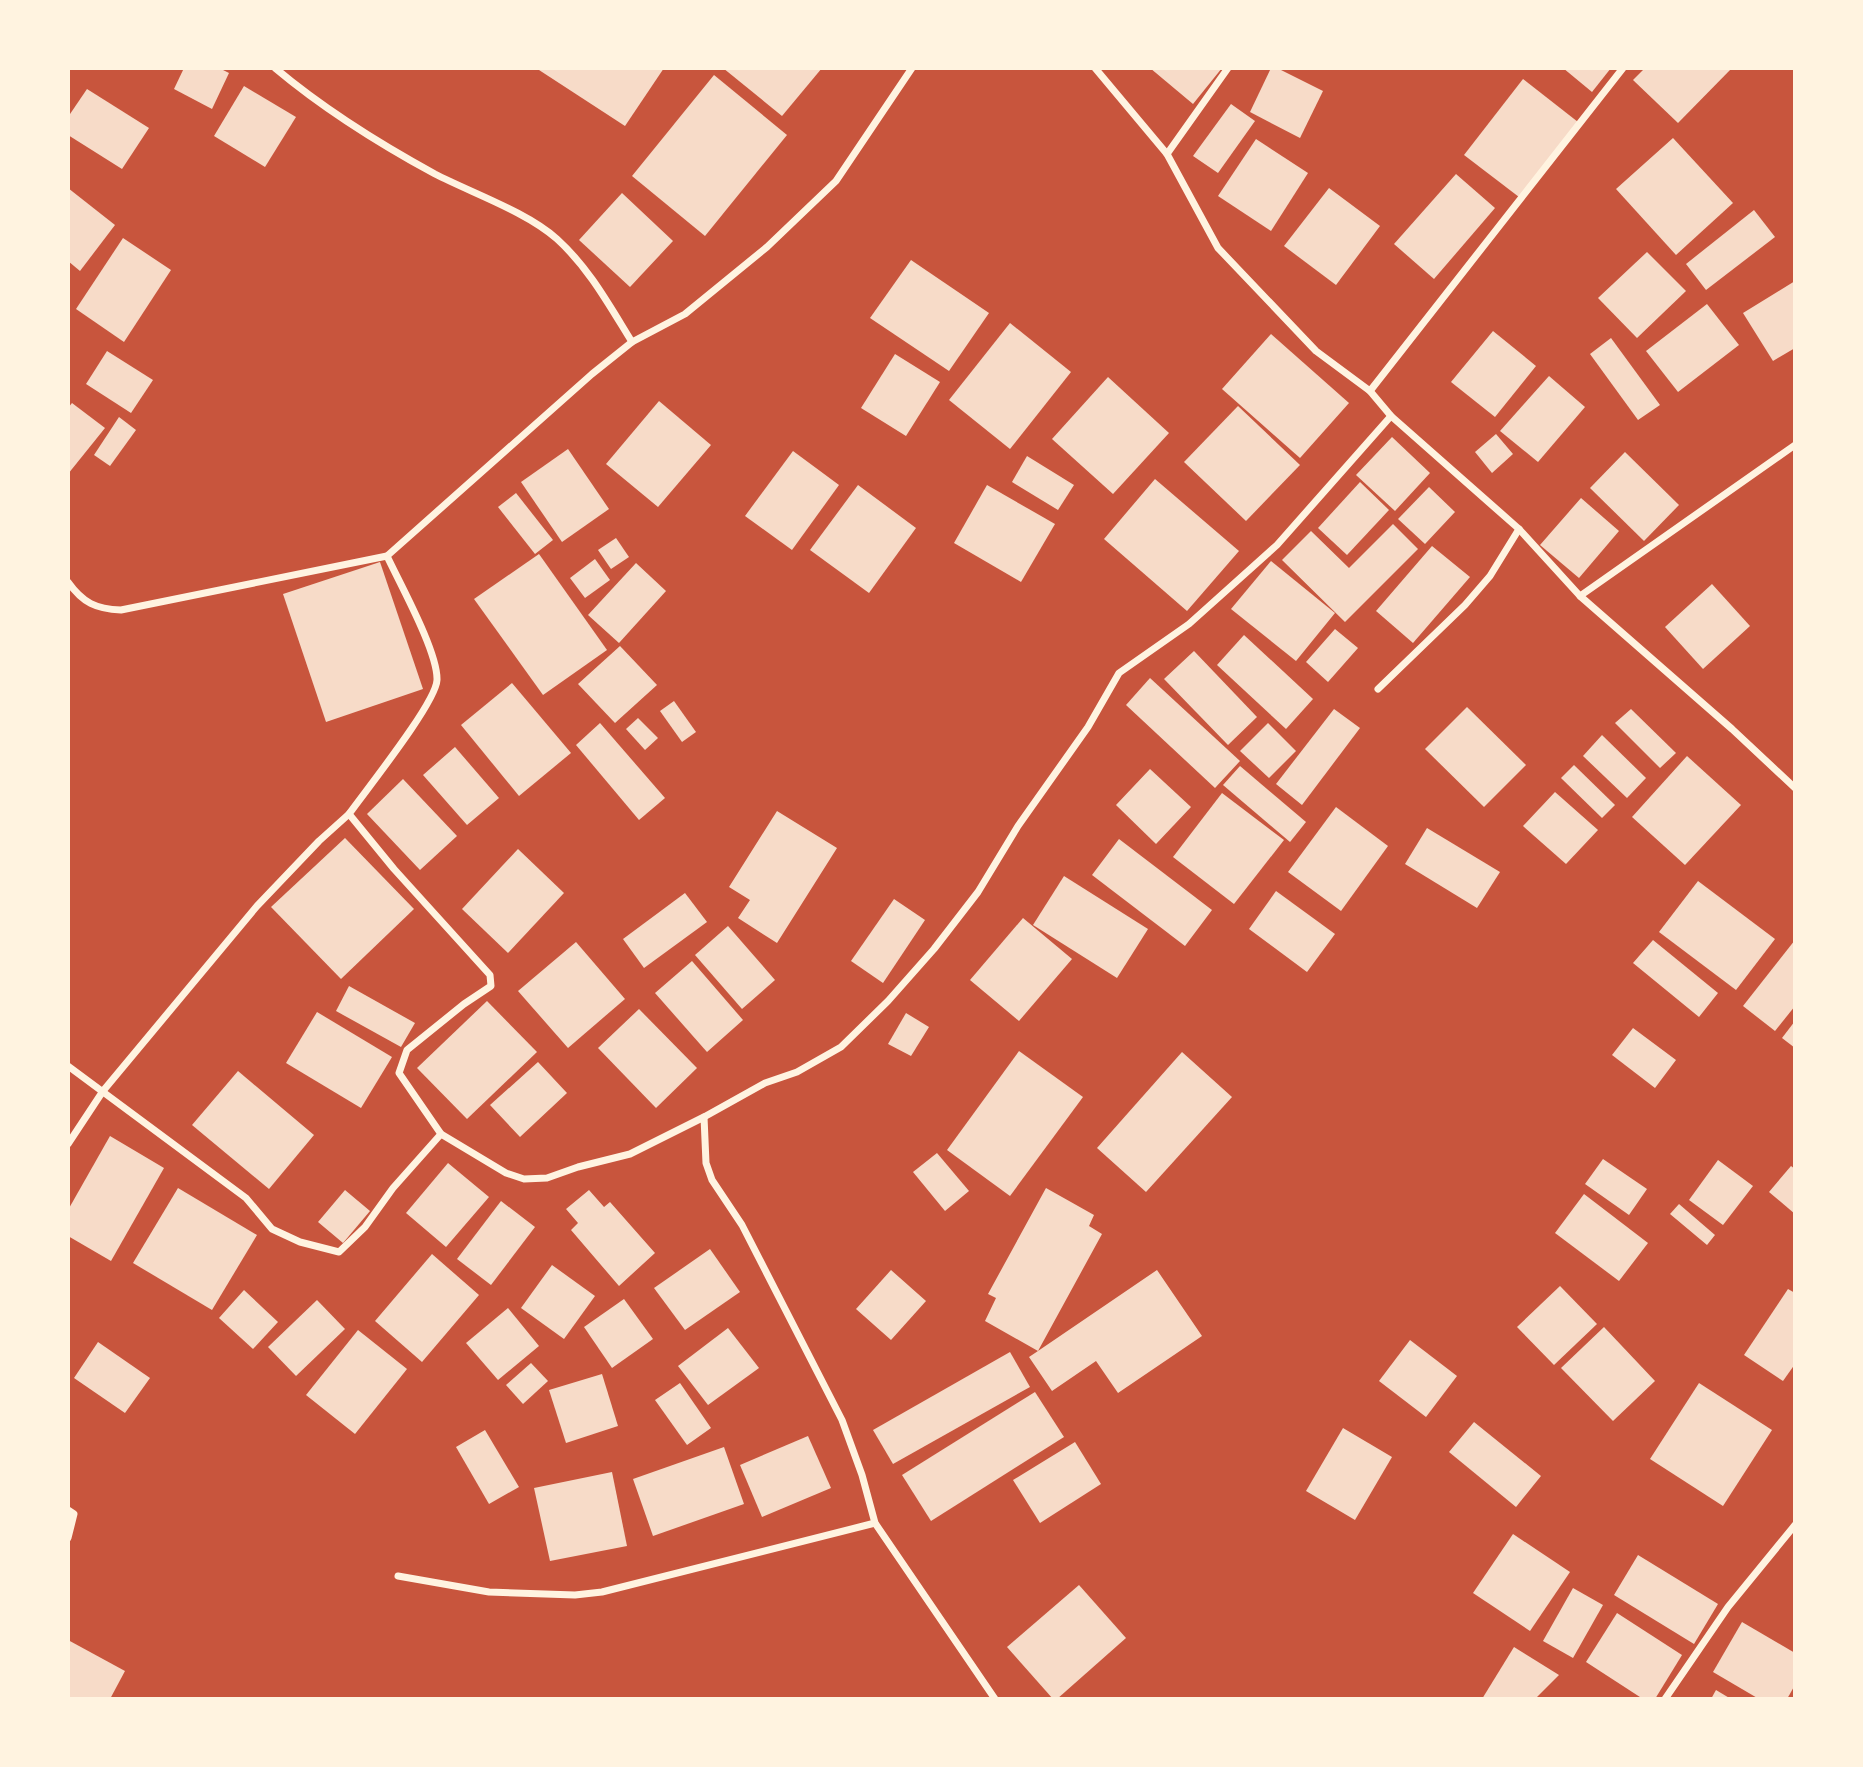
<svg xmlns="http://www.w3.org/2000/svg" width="1863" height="1767" viewBox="0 0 1863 1767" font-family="'Sofia Sans Condensed',sans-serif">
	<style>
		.building { fill: #f7dbc8 }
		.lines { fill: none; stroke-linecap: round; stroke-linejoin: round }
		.minor { stroke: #fff3e0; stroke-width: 7 }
	</style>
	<rect width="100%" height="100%" fill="#c8553d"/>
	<g class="building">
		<polygon points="184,68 219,68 229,73 212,109 174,89"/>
		<polygon points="540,68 664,68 625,126 539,70"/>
		<polygon points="723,68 822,68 782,116"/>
		<polygon points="1150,68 1222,68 1193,104"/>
		<polygon points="1271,68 1277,68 1323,91 1300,138 1250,112"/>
		<polygon points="1563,68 1611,68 1592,92"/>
		<polygon points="1645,68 1732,68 1678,123 1633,80"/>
		<polygon points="714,75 787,135 705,236 632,176"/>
		<polygon points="1523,79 1578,122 1519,197 1464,155"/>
		<polygon points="244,86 296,117 265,167 214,136"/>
		<polygon points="87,89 149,128 122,169 68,135 68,117"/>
		<polygon points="1231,104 1255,121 1218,173 1193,156"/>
		<polygon points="1673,138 1733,203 1676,255 1616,189"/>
		<polygon points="1256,139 1308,173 1271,231 1218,196"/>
		<polygon points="1456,174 1495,208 1434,279 1394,244"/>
		<polygon points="68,188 115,225 80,271 68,261"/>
		<polygon points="1329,188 1380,226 1336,285 1284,246"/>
		<polygon points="622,193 673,241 630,287 579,240"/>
		<polygon points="1754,210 1775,237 1706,290 1686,264"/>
		<polygon points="123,238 171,270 124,342 76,309"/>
		<polygon points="1647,252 1686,291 1637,338 1598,298"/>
		<polygon points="911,260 989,313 949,371 870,318"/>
		<polygon points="1795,281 1795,348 1773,361 1743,313"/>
		<polygon points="1707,304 1739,345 1678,392 1646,351"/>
		<polygon points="1010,323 1071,372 1010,449 949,400"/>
		<polygon points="1493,331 1536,366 1495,417 1451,382"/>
		<polygon points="1271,334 1349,403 1300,458 1222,389"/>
		<polygon points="1611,338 1660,405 1638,420 1590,354"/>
		<polygon points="107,351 153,380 131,413 86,384"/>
		<polygon points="895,354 940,382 906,436 861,408"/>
		<polygon points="1549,376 1585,407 1538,462 1500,431"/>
		<polygon points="1108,377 1169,433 1113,494 1052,439"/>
		<polygon points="659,401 711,445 658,507 606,464"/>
		<polygon points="72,403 105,428 68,474 68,408"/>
		<polygon points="1238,406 1300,465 1246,521 1184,462"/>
		<polygon points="119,417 136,430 110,466 94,455"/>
		<polygon points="1496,434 1513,454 1492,473 1475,452"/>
		<polygon points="1392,437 1430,473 1395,511 1356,475"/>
		<polygon points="568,449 609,509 562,542 521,482"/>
		<polygon points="793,451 839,485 792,550 745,516"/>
		<polygon points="1625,452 1679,505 1644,541 1590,488"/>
		<polygon points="1027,456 1074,485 1058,510 1012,482"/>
		<polygon points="1155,479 1239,551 1187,611 1104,539"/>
		<polygon points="1360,482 1389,510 1347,555 1318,528"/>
		<polygon points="858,485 916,528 869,593 810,550"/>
		<polygon points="987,485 1055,524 1021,582 954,543"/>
		<polygon points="1429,487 1455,512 1425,544 1398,519"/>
		<polygon points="516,493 553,540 535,554 498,507"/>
		<polygon points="1581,498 1619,531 1579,578 1540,545"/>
		<polygon points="1393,524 1418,549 1345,622 1282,560 1311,531 1349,568"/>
		<polygon points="616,538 629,557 611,569 598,550"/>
		<polygon points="1432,546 1470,577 1413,643 1376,611"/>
		<polygon points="539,554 607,650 543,695 474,599"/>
		<polygon points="595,559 610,580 585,598 570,578"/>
		<polygon points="1271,561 1335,613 1296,661 1231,609"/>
		<polygon points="380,562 423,689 326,722 283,594"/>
		<polygon points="636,563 666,591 619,643 588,615"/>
		<polygon points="1712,584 1750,626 1703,669 1665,627"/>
		<polygon points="1335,629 1358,648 1328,682 1306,662"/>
		<polygon points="1244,635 1313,699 1286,729 1217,665"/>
		<polygon points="620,646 657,685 615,723 578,684"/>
		<polygon points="1194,651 1257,717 1228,745 1164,679"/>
		<polygon points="1150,678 1240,761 1215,788 1126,705"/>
		<polygon points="512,683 571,753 519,796 461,725"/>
		<polygon points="674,701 696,732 682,742 660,711"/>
		<polygon points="1467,707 1526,765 1484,807 1425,749"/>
		<polygon points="1334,709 1360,728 1302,805 1276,784"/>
		<polygon points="1631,709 1676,753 1660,768 1615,723"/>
		<polygon points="638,718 658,738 645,750 626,729"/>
		<polygon points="600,723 665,798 639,820 576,745"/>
		<polygon points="1268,723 1296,751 1269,778 1240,751"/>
		<polygon points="1602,735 1646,778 1627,798 1583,756"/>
		<polygon points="455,747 499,798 467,825 423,775"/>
		<polygon points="1687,756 1741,805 1685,865 1632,817"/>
		<polygon points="1574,765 1615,805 1602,818 1561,778"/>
		<polygon points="1240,766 1306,822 1290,842 1223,785"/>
		<polygon points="1150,769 1191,807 1156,844 1116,805"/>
		<polygon points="403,779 457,836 420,870 367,814"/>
		<polygon points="1555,792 1598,830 1566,864 1523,826"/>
		<polygon points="1222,793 1284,840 1234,904 1173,857"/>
		<polygon points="1336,807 1388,846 1341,911 1288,872"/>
		<polygon points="777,811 837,848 777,943 738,918 750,900 729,887"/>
		<polygon points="1427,828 1500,872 1477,908 1405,864"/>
		<polygon points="345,838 414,909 341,979 271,907"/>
		<polygon points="1119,839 1212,910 1185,946 1092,875"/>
		<polygon points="518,849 564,893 508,953 462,909"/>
		<polygon points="1064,876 1148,929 1117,978 1033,925"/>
		<polygon points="1698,881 1775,939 1736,990 1659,932"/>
		<polygon points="1276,891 1335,934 1307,972 1249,929"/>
		<polygon points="685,893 707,922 644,968 623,939"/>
		<polygon points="894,899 925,920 883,983 851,961"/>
		<polygon points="1023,918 1072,959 1019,1021 970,980"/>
		<polygon points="728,926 775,980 742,1009 695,955"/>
		<polygon points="1653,940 1718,993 1699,1017 1633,963"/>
		<polygon points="1795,940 1795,1006 1775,1031 1743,1006"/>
		<polygon points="576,942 625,999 568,1048 518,991"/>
		<polygon points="692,961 743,1020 707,1052 655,993"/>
		<polygon points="349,986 415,1023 401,1047 336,1011"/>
		<polygon points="487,1001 537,1052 467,1119 417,1068"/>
		<polygon points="639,1009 697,1068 656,1108 598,1048"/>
		<polygon points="317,1012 392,1057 361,1108 286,1063"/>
		<polygon points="906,1013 929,1027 911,1056 888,1044"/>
		<polygon points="1795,1021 1795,1048 1782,1038"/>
		<polygon points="1633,1028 1676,1060 1655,1088 1612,1055"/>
		<polygon points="1019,1051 1083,1097 1010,1196 947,1150"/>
		<polygon points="1182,1052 1232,1097 1146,1192 1097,1148"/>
		<polygon points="538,1062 567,1093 520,1137 490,1105"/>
		<polygon points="238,1071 314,1135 269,1189 192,1125"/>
		<polygon points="110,1136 164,1168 111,1261 68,1236 68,1210"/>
		<polygon points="937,1153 969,1191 945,1211 913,1172"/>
		<polygon points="1603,1159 1647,1189 1629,1215 1585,1184"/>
		<polygon points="1718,1160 1753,1186 1723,1225 1689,1200"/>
		<polygon points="448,1163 489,1197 446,1247 406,1213"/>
		<polygon points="1791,1166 1795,1169 1795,1214 1769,1192"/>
		<polygon points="178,1188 257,1235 212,1310 133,1263"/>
		<polygon points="1046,1188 1094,1215 1089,1226 1102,1234 1038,1351 1157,1270 1202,1336 1118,1393 1096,1361 1052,1391 1029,1357 1038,1351 985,1321 996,1298 988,1294"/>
		<polygon points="345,1190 370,1211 343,1243 318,1222"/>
		<polygon points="589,1190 604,1207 610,1202 655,1253 619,1286 571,1230 578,1223 566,1209"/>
		<polygon points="1584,1194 1648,1243 1619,1281 1555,1233"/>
		<polygon points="501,1201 535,1227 491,1285 457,1259"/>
		<polygon points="1679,1204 1715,1235 1707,1245 1670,1214"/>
		<polygon points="710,1249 740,1292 685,1330 654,1288"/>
		<polygon points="432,1254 479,1295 422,1362 375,1321"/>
		<polygon points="552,1265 595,1296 564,1339 521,1308"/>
		<polygon points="891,1270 926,1301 891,1340 856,1309"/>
		<polygon points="1560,1286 1597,1324 1554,1365 1517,1327"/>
		<polygon points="1788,1289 1795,1293 1795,1364 1783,1381 1744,1355"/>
		<polygon points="244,1290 278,1322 253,1349 219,1318"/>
		<polygon points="624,1299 653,1339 612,1368 584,1327"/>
		<polygon points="317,1300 345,1329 296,1376 268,1347"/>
		<polygon points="508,1308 539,1346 498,1380 466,1343"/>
		<polygon points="1604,1327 1655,1381 1613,1421 1561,1368"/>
		<polygon points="728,1328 759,1368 708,1405 678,1366"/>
		<polygon points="358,1330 407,1369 355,1434 306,1395"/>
		<polygon points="1410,1340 1457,1376 1426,1417 1379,1381"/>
		<polygon points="98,1342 150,1378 125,1413 74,1378"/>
		<polygon points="1010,1352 1030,1387 893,1464 873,1430"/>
		<polygon points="531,1363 548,1381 523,1404 506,1385"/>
		<polygon points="602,1374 618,1426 566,1443 549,1390"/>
		<polygon points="680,1383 711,1428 687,1445 655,1400"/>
		<polygon points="1699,1383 1772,1430 1723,1506 1650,1459"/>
		<polygon points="1035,1392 1064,1437 931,1521 902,1475"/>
		<polygon points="1474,1422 1541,1476 1516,1507 1449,1452"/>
		<polygon points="1343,1428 1392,1457 1355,1520 1306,1491"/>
		<polygon points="485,1430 519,1487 489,1504 456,1447"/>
		<polygon points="808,1436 831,1488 762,1517 740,1465"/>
		<polygon points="1075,1442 1101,1484 1040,1523 1013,1480"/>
		<polygon points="724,1447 744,1504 653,1536 633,1479"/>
		<polygon points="612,1472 627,1546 550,1561 534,1488"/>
		<polygon points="1513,1534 1570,1572 1530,1631 1473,1593"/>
		<polygon points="1638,1555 1718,1604 1694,1644 1614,1595"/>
		<polygon points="1079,1585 1126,1638 1057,1699 1053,1699 1007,1647"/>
		<polygon points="1573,1588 1603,1605 1573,1658 1543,1641"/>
		<polygon points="1617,1613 1682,1655 1655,1699 1643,1699 1586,1662"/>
		<polygon points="1742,1622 1795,1653 1795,1685 1787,1699 1759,1699 1713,1672"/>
		<polygon points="68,1640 125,1671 110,1699 68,1699"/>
		<polygon points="1514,1647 1559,1675 1535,1699 1482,1699"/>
		<polygon points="1716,1690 1731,1699 1711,1699"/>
	</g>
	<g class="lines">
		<g class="minor">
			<path d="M 275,68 C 325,110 378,143 435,174 C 472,193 527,212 557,239 C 589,268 609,305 632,342"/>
			<polyline points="1095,68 1167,154 1218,248 1316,351 1370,391 1391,416 1519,529 1580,596 1732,729 1795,788"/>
			<polyline points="1167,154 1228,68"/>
			<polyline points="1370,391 1623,68"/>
			<path d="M 387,556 C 400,584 438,652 437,680 C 436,703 366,790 349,814 L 394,869 L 490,975 L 491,986 L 464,1004 L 407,1050 L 399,1073 L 441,1134 L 506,1173 L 524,1179 L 547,1178 L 578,1167 L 630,1154 L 704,1117 L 706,1163 L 712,1180 L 742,1225 L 842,1420 L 862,1475 L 875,1523 L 995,1699"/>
			<path d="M 68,582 C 83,603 96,609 121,610 L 387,556 L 592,374 L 632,342 L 685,314 L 767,247 L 836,181 L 912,68"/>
			<polyline points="1580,596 1795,445"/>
			<polyline points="1378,689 1465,605 1490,576 1519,529"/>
			<polyline points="68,1066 246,1198 272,1229 300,1242 339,1252 365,1227 393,1188 441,1134"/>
			<polyline points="704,1117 765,1083 797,1072 841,1047 888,1001 934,949 978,892 1018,826 1088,727 1119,673 1189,624 1277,545 1391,416"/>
			<polyline points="68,1144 103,1091 257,906 319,841 349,814"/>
			<polyline points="68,1510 74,1514 68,1538"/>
			<polyline points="398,1576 489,1592 575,1595 602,1592 875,1523"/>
			<polyline points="1665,1699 1728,1607 1795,1525"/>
		</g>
	</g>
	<rect width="1863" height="1767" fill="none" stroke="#fff3e0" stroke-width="140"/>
</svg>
